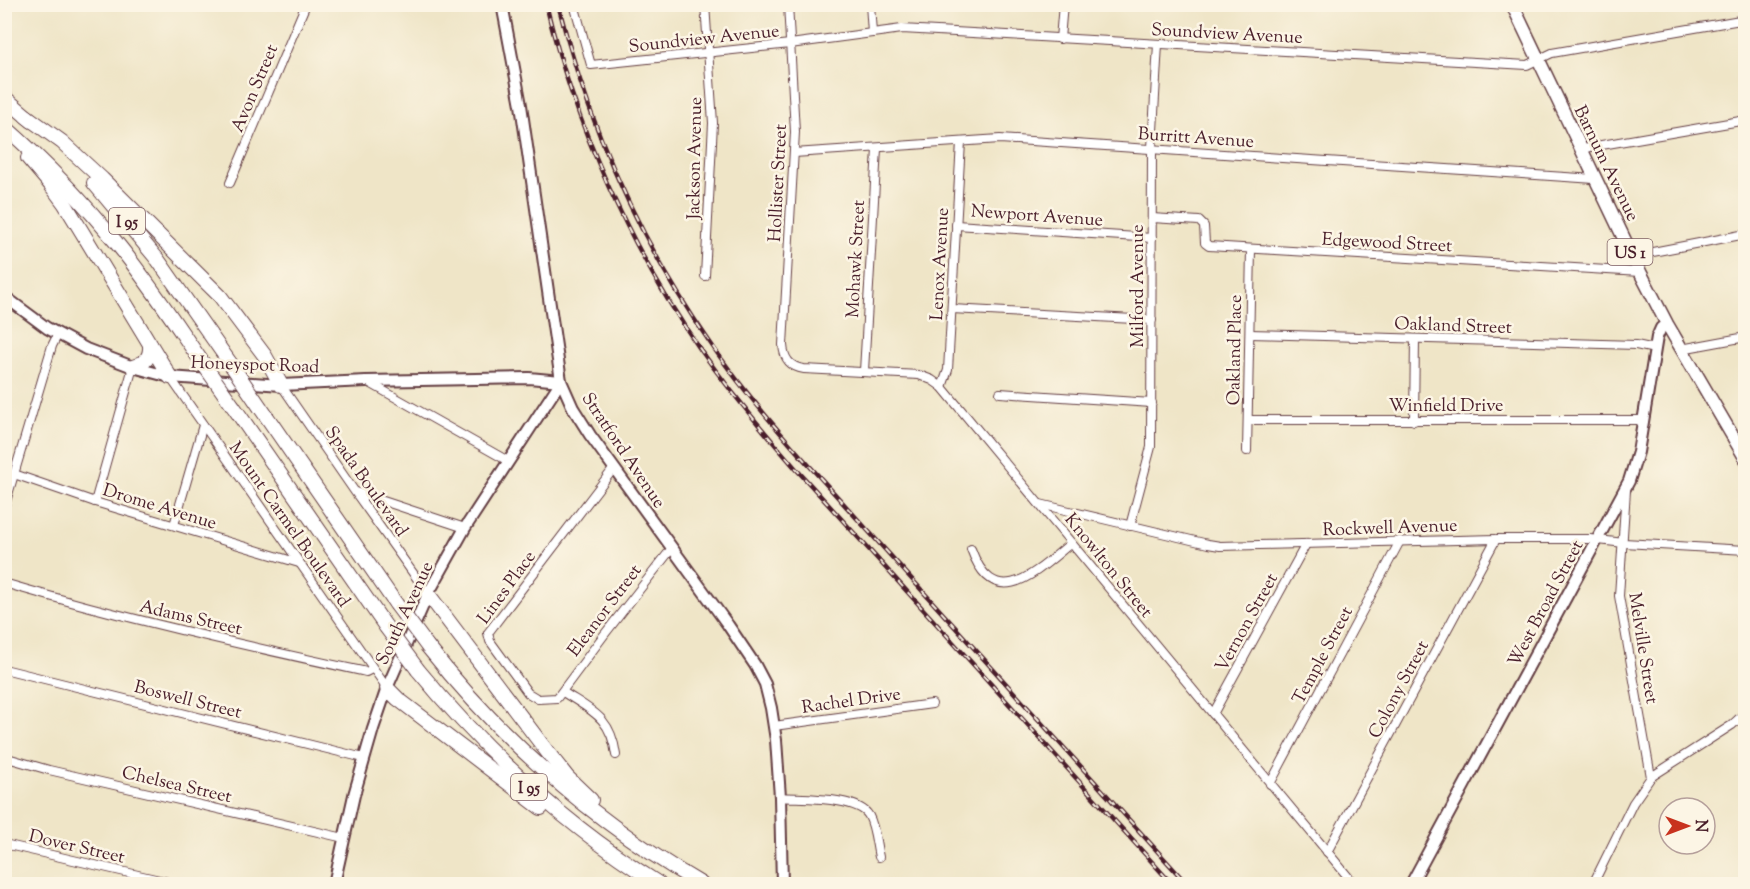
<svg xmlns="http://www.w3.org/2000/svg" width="1750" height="889" viewBox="0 0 1750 889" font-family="'Sorts Mill Goudy',serif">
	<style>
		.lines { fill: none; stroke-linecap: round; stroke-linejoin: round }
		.minor-casing { stroke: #633d42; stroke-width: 10 }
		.secondary-casing { stroke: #633d42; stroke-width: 14 }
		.primary-casing { stroke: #633d42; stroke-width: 15 }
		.motorway-casing { stroke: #633d42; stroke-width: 16 }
		.minor { stroke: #fff; stroke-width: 8 }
		.secondary { stroke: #fff; stroke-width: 10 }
		.primary { stroke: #fff; stroke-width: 12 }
		.motorway { stroke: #fff; stroke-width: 14 }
		.rail-casing { stroke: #4a1f2b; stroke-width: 4.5 }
		.rail { stroke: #fcf5e5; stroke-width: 2; stroke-dasharray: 7; stroke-linecap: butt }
		.motorway-bridge-casing { stroke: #633d42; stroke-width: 16; stroke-linecap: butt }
		.motorway-bridge { stroke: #fff; stroke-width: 14 }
		.labels { text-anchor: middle; stroke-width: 5; stroke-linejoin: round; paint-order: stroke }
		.shield { fill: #fcf5e5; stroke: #7f5f63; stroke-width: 1.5 }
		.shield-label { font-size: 16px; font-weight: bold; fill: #4a1f2b }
		.street-label { font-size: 18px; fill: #4a1f2b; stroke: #fcf5e5 }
	</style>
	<rect width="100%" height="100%" fill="#fcf5e5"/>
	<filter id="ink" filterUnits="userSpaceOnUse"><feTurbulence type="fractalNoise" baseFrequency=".0167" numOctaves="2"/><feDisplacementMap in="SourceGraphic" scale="12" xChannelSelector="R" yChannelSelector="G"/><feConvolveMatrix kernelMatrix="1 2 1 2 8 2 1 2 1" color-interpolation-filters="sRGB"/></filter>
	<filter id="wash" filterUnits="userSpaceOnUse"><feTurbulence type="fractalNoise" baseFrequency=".008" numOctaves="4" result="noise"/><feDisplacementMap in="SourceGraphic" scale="24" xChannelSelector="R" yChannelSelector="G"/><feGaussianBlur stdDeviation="1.35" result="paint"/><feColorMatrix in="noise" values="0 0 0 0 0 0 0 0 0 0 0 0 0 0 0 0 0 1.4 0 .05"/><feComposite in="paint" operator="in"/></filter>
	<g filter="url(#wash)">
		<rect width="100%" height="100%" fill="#efe5c7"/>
	</g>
	<g filter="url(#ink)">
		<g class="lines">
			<g class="minor-casing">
				<g id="minor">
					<polyline points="574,4 591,65 790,44 902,29 1527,65 1552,53 1746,19"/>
					<path d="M 788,4 L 795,132 L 783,345 C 784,359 790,367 804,369 L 919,375 L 932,380 L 942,387 L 1354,884"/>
					<polyline points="870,4 872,33"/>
					<polyline points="1060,39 1063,4"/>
					<polyline points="1582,151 1590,147 1746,120"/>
					<polyline points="794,153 1000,139 1595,179"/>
					<polyline points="230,183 306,4"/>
					<polyline points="1152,218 1199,221 1204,226 1205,243 1209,246 1640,272"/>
					<polyline points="956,225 1152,238"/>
					<polyline points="1632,256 1746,234"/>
					<polyline points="705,276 713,123 705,4"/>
					<polyline points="952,309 1152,320"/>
					<polyline points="1250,334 1636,345 1655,349"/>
					<polyline points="1681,349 1746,337"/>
					<polyline points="864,371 877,149"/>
					<polyline points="170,377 387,688"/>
					<polyline points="368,382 508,461"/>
					<polyline points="281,385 355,492 428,594"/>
					<polyline points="942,387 948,370 961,142"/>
					<polyline points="1000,393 1152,403"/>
					<polyline points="1249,420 1644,420"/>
					<polyline points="1414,421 1415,339"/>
					<polyline points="1247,451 1251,249"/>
					<polyline points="614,468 488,633 490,641 528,693 538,699 557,698 604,635 672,548"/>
					<polyline points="14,474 95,502 299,563"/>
					<polyline points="1626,490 1619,596 1651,777"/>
					<polyline points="356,492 465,528"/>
					<polyline points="95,502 133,367"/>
					<polyline points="1040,504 1208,544 1220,546 1496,539 1590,539 1624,543 1746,550"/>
					<polyline points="4,508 52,346 58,334"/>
					<polyline points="174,525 203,425"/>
					<polyline points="1130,526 1151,447 1152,148 1158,44"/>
					<path d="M 971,549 C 995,615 1037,571 1071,543"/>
					<path d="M 4,583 C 122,618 242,645 362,671 L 366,672 L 372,669"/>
					<polyline points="4,669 364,758"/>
					<path d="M 563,692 C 592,711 611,717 616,755"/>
					<polyline points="1213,714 1306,544"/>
					<polyline points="774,726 932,704"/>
					<polyline points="4,757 49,770 344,838"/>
					<polyline points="1270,784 1400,541"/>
					<path d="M 780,797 C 800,799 858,796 869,816 C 875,827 876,844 879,857"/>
					<polyline points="4,844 177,884"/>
					<polyline points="1327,852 1496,539"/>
					<polyline points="1593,884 1633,803 1651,777 1732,725 1746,712"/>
				</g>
			</g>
			<g class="secondary-casing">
				<g id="secondary">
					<polyline points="502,4 521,105 561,381 573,408 590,435 728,625 755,665 765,684 771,708 776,740 780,797 782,884"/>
					<polyline points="4,296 47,328 86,349 133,367 170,377 281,385 366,381 529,378 561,381 465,528 428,594 387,688 373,729 354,795 334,884"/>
					<polyline points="1411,884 1629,481 1638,452 1657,337 1661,328 1667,324"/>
				</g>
			</g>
			<g class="primary-casing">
				<polyline id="primary" points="1512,4 1640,272 1667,324 1746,459"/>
			</g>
			<g class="motorway-casing">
				<g id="motorway">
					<polyline points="4,97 32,121"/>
					<polyline points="26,116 62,142 102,179 220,296 265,356 281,385"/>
					<path d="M 4,126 C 46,163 84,202 119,246 C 149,283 175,323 202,362"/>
					<polyline points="28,158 51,185 65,204 170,377"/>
					<polyline points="94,183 158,260 230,363"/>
					<path d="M 133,367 C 145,363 151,358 150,344"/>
					<polyline points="233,406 386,627"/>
					<polyline points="260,407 396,604"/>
					<polyline points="428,594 549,754 567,777 591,800"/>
					<path d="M 428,647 C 504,743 595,822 701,884"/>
					<path d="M 418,670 C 487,754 567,826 659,884"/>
					<polyline points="387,688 398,699 541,808"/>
				</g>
			</g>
			<use href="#minor" class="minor"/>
			<use href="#secondary" class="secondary"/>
			<use href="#primary" class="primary"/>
			<use href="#motorway" class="motorway"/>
			<g class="rail-casing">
				<g id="rail">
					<path d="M 546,4 C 574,123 630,249 700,349 C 730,391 763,431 797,470 L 1172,884"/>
					<path d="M 558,4 C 588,124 639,240 709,341 C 738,384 771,423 806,462 L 1187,884"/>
				</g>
			</g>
			<use href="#rail" class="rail"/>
			<g class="motorway-bridge-casing">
				<g id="motorway-bridge">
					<polyline points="202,362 233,406"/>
					<polyline points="230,363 260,407"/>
					<polyline points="396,604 428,647"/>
					<polyline points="386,627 418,670"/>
				</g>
			</g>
			<use href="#motorway-bridge" class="motorway-bridge"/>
		</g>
	</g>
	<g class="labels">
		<g class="shield">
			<rect x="109" y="208" width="36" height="26" rx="4.5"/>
			<rect x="1607.5" y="239" width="45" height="26" rx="4.5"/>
			<rect x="511" y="774" width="36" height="26" rx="4.5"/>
		</g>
		<g class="shield-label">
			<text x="127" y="227">I 95</text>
			<text x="1630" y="258">US 1</text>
			<text x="529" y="793">I 95</text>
		</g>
		<g class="street-label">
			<text transform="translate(1227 33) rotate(3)" y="6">Soundview Avenue</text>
			<text transform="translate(704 38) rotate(-6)" y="6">Soundview Avenue</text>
			<text transform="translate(254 88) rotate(-67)" y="6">Avon Street</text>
			<text transform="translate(1196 137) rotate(4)" y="6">Burritt Avenue</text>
			<text transform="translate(694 158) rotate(-89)" y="6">Jackson Avenue</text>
			<text transform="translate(1607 163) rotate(64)" y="6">Barnum Avenue</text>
			<text transform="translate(777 183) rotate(-87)" y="6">Hollister Street</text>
			<text transform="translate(1037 215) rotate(4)" y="6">Newport Avenue</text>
			<text transform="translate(1387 242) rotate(3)" y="6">Edgewood Street</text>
			<text transform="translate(855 259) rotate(-87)" y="6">Mohawk Street</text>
			<text transform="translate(939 264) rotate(-87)" y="6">Lenox Avenue</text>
			<text transform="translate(1137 286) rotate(-90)" y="6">Milford Avenue</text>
			<text transform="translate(1453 325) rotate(2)" y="6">Oakland Street</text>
			<text transform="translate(1234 350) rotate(-89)" y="6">Oakland Place</text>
			<text transform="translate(255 364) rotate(2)" y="6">Honeyspot Road</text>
			<text x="1446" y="411">Winfield Drive</text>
			<text transform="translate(624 450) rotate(56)" y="6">Stratford Avenue</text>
			<text transform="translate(367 481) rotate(55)" y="6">Spada Boulevard</text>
			<text transform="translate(160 506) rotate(17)" y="6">Drome Avenue</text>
			<text transform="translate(290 524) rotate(55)" y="6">Mount Carmel Boulevard</text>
			<text transform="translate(1390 527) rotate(-2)" y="6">Rockwell Avenue</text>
			<text transform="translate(1109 565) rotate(51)" y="6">Knowlton Street</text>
			<text transform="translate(506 587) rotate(-54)" y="6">Lines Place</text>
			<text transform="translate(1545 603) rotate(-62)" y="6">West Broad Street</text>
			<text transform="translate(604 610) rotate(-53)" y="6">Eleanor Street</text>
			<text transform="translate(404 613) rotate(-65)" y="6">South Avenue</text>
			<text transform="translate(191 617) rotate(13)" y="6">Adams Street</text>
			<text transform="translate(1246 622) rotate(-61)" y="6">Vernon Street</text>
			<text transform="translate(1644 648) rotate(81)" y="6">Melville Street</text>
			<text transform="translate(1322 655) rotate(-62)" y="6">Temple Street</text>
			<text transform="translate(1398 689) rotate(-62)" y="6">Colony Street</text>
			<text transform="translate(188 699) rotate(14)" y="6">Boswell Street</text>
			<text transform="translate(851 700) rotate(-8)" y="6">Rachel Drive</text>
			<text transform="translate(177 784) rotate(13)" y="6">Chelsea Street</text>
			<text transform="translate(77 846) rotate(13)" y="6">Dover Street</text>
		</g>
	</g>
	<rect width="1750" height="889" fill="none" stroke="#fcf5e5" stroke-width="24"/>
	<g transform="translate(1687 826) rotate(90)"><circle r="28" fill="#fcf5e5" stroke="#b59f9b" stroke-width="1.5"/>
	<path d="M0-4.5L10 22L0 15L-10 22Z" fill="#c8321e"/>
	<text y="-9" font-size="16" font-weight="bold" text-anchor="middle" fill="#4a1f2b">N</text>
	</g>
</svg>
